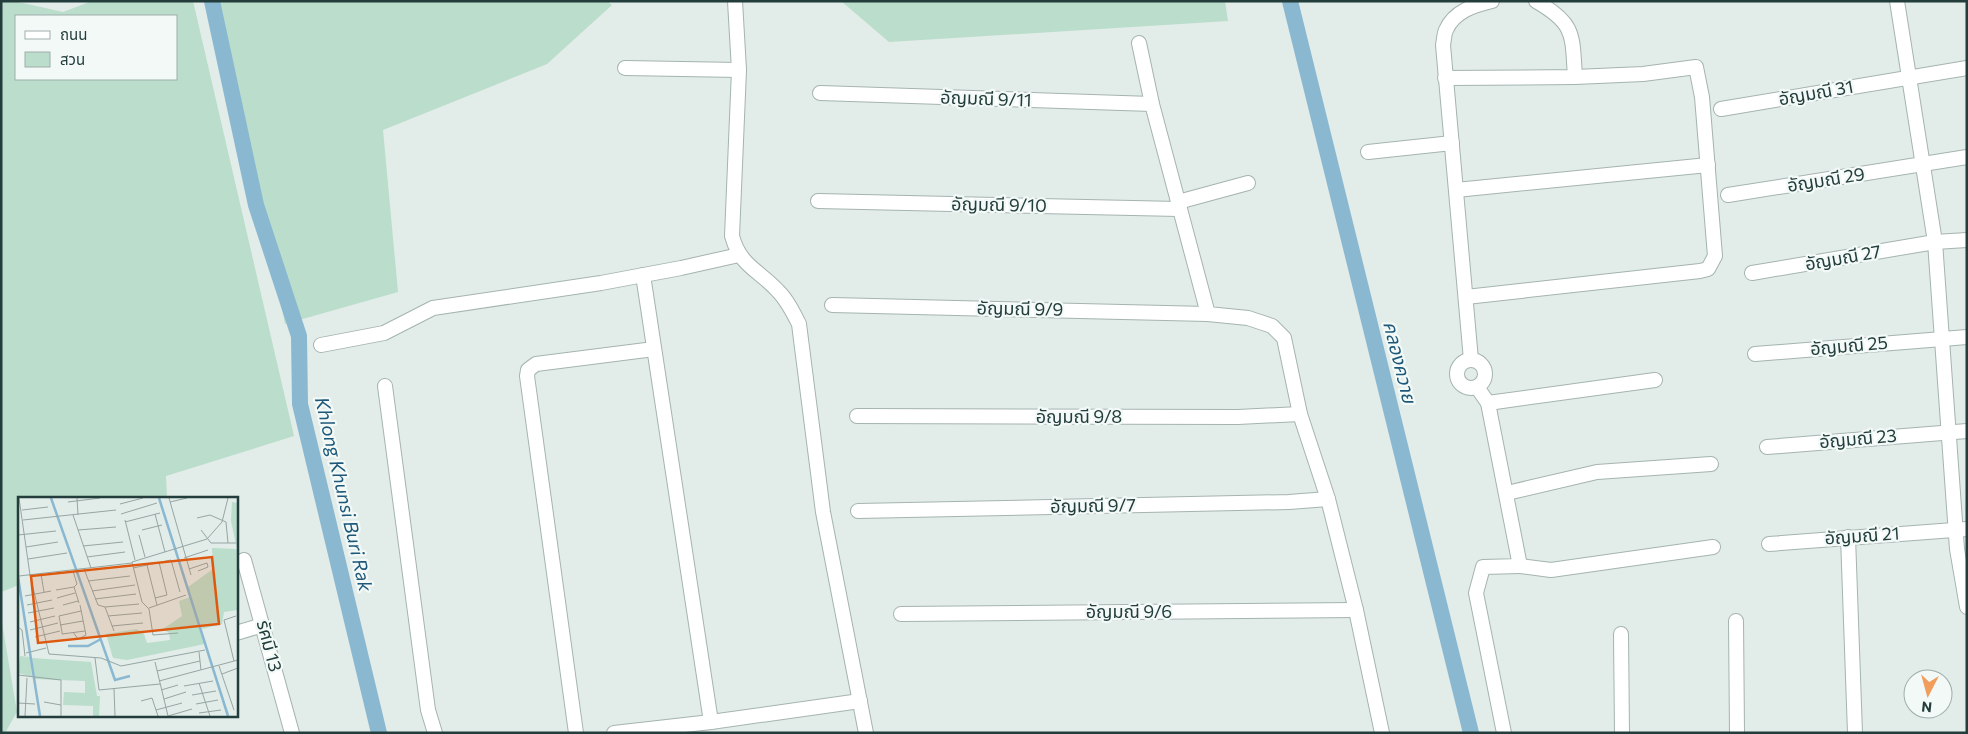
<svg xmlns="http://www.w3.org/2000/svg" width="1968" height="734" viewBox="0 0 1968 734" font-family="Commissioner,'Noto Sans Thai',sans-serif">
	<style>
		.green { fill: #bbddcb; fill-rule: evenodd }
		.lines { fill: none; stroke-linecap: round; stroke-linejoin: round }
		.canal { stroke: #8ab8d1; stroke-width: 16 }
		.minor-casing { stroke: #a5b4b1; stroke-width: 16 }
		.minor { stroke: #fff; stroke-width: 14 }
		.labels { text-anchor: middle; stroke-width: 4.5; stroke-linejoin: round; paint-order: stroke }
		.street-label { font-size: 18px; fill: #223d3b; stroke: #f2f9f7 }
		.water-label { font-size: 19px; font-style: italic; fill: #1d5879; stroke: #f2f9f7 }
		.inset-river { fill: none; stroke: #8ab8d1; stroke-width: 2.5 }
		.inset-road { fill: none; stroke: #95a6a3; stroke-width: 1 }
		.view { fill: #de580e; fill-opacity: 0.15; stroke: #de580e; stroke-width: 2.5 }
		.inset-edge { fill: none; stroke: #223d3b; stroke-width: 2.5 }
	</style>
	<rect width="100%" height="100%" fill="#e2ece9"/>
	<g class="green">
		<path d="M 1,1 L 14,1 L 63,12 L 92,1 L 193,1 L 294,436 L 166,476 L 167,497 L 19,498 L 19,585 L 1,592 ZM 176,16 L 176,79 L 16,79 L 16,16 Z"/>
		<polygon points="217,1 607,1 612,5 547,64 383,130 398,292 285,324"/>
		<polygon points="841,1 1225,1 1228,21 889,42"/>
		<polygon points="1,617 17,712 5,733 1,733"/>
	</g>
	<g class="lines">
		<g class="canal">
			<polyline points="212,1 256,205 299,336 300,404 379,733"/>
			<polyline points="1290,1 1471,733"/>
		</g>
		<g class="minor-casing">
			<g id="minor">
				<path d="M 735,1 L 739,70 L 732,236 C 740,266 759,270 778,291 C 787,300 793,312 799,324 L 823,512 L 866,733"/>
				<path d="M 1536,1 C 1576,24 1572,35 1575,77"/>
				<polyline points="1897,1 1935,242 1957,549 1967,607"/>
				<polyline points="1139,43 1152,104 1208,314 1248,318 1272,326 1284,338 1300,414 1328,499 1356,610 1382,733"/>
				<polyline points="625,68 739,70"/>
				<polyline points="1445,78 1575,77 1643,74 1696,67 1702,97 1715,256 1708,269 1700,271 1466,297"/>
				<polyline points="820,93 1152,104"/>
				<polyline points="1721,109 1967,68"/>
				<polyline points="1368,152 1452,143"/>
				<polyline points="1456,190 1708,165"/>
				<polyline points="1728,195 1967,157"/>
				<polyline points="818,201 1179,209"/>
				<polyline points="1178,202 1248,183"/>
				<polyline points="1752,273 1935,242 1967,240"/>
				<polyline points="643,275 711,722"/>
				<polyline points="832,305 1208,314"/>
				<polyline points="321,345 384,333 433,308 601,283 681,268 739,255"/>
				<polyline points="1755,354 1967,337"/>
				<circle cx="1471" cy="374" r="14"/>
				<path d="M 1471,360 L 1443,45 C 1444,41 1444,34 1446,30 C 1454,11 1475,5 1492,1"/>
				<polyline points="385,386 428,710 435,733"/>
				<polyline points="1477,387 1488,403 1520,566 1483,567 1476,593 1504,733"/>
				<polyline points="1488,403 1655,380"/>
				<polyline points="857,416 1238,417 1300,414"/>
				<polyline points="1767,447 1967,431"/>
				<polyline points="1507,493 1597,472 1711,464"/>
				<polyline points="858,511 1289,502 1328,499"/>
				<polyline points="1848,537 1855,733"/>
				<polyline points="1769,544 1967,529"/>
				<polyline points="244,560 292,733"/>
				<polyline points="1520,566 1551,570 1713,547"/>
				<polyline points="901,614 1356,610"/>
				<polyline points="1736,621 1737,733"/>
				<polyline points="236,633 263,625"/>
				<polyline points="1621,634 1622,733"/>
				<polyline points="576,733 527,376 528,370 536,364 654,349"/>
				<polyline points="614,733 711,722 860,701"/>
			</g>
		</g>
		<use href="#minor" class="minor"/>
	</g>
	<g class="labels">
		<g class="street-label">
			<text transform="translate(1816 93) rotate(-10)" y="6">อัญมณี 31</text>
			<text transform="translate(986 99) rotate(2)" y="6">อัญมณี 9/11</text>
			<text transform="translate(1826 180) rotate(-9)" y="6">อัญมณี 29</text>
			<text transform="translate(999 205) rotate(1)" y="6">อัญมณี 9/10</text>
			<text transform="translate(1843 258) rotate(-10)" y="6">อัญมณี 27</text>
			<text transform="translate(1020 309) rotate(1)" y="6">อัญมณี 9/9</text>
			<text transform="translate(1849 346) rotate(-5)" y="6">อัญมณี 25</text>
			<text x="1079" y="423">อัญมณี 9/8</text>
			<text transform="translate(1858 439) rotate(-5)" y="6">อัญมณี 23</text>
			<text transform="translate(1093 506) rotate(-1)" y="6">อัญมณี 9/7</text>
			<text transform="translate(1862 536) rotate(-4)" y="6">อัญมณี 21</text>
			<text x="1129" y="618">อัญมณี 9/6</text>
			<text transform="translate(269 646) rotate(75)" y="6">รัศมี 13</text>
		</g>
		<g class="water-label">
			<text transform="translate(1400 362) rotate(76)" y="7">คลองควาย</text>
			<text transform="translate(344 494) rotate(77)" y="7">Khlong Khunsi Buri Rak</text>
		</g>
	</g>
	<g transform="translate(18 497)">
		<rect width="220" height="220" fill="#e2ece9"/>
		<path d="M 214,5 L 220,6 L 220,113 L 206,115 L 204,127 L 184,132 L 170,90 L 195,72 L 194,51 L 219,52 L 213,24 ZM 172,100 L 187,147 L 109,163 L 95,161 L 88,137 L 119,132 L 126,137 L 129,146 L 152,143 L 151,136 L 145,132 L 164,119 L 161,104 ZM 2,159 L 12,160 L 14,180 L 0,176 ZM 14,161 L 73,165 L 79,199 L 82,199 L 81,219 L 75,219 L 75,209 L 45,208 L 46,195 L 67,196 L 67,184 L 17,182 Z" fill="#bbddcb"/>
		<path class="inset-river" d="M 33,1 L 97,183 L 112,179M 141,1 L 210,219M 0,80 L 22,219M 50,149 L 70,149 L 83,142"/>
		<path class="inset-road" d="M 1,1 L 12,78 L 31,157 L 83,161 L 103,169 L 187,153M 59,1 L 60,18M 151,1 L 173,78M 50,5 L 82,1M 152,5 L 169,1M 102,7 L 125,1M 4,13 L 30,10M 103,17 L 139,6M 137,17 L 147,55M 55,18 L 73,71M 179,21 L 192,18 L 208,25 L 210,46M 5,23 L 98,13M 107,23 L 117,63M 107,25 L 142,16M 60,33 L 98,30M 124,33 L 144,28M 183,33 L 193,46 L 218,46M 0,38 L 38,34M 121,38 L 127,60M 65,49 L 105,45M 8,50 L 40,45M 69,60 L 107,55M 166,61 L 190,53M 10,62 L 49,56M 129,68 L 139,108M 115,71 L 153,63 L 162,95M 66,72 L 80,108 L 87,110 L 96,134M 171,72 L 189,66 L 190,70 L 180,74M 55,74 L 59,87 L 56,90 L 61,106M 23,77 L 26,95M 1,79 L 114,66M 70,84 L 112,79M 38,93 L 56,90M 74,94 L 117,88M 7,99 L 33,94M 39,101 L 57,96M 137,101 L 149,98 L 141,65M 77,102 L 118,97M 9,108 L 34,103M 45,108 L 60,104M 87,110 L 121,107M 131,111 L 168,98M 63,114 L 41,119 L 44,135 L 44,137 L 67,134M 10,116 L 36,111M 90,119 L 124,116M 12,125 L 37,119M 42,128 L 65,124M 94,129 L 125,126M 0,130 L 4,133 L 7,159M 12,133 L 40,126M 55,135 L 60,142 L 68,138 L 62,108M 160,136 L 135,138 L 131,112 L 124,105 L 114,65 L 189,42 L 204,25 L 210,1M 17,140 L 42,134M 181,155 L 183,173M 8,156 L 28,151M 77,161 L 81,193 L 142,187M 216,164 L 206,123 L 218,119M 137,165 L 150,219M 201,169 L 216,213M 139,174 L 182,164M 204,177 L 220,171M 0,178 L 43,183 L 43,219M 141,184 L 220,163M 181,186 L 192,219M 166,189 L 195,184M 96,192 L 97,219M 143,193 L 160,188M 174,198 L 198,194M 146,202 L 168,195M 123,204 L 134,201 L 140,219M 26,205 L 43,208M 0,206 L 17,207M 178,207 L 200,203M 138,213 L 164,206M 181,216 L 203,213M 7,219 L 9,181M 150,219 L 174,212"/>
		<path class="view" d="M 194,60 L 201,127 L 20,146 L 13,79 Z"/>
		<rect width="220" height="220" class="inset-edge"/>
	</g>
	<rect width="1968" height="734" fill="none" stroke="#223d3b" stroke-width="5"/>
	<rect x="15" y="15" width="162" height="65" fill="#f2f9f7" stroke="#9faeac"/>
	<rect x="25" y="31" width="25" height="8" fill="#ffffff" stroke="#9faeac"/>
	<text x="60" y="40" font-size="15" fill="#223d3b">ถนน</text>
	<rect x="25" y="52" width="25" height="15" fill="#bbddcb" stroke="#9faeac"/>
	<text x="60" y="65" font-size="15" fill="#223d3b">สวน</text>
	<g transform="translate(1928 694) rotate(186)"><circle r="24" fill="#f2f9f7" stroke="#9faeac"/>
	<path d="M0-4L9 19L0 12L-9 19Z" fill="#f19d5b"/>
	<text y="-8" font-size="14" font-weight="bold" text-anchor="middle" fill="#223d3b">N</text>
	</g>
</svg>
